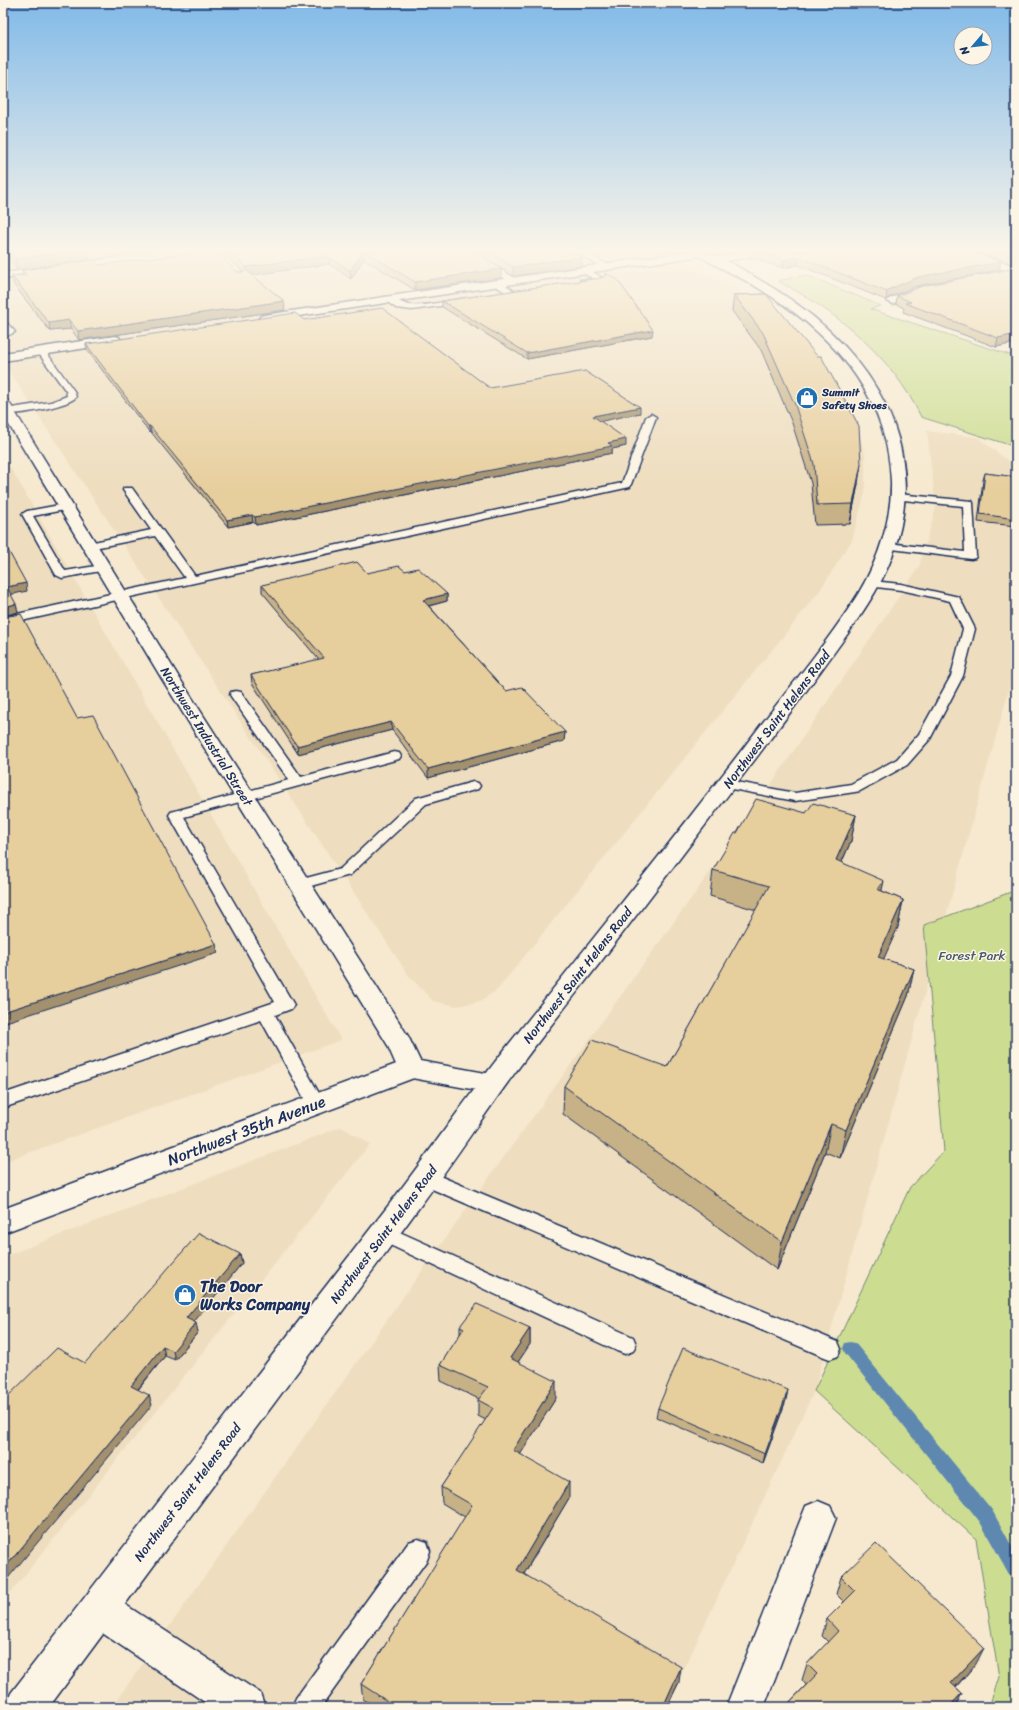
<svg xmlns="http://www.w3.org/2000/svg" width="1019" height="1710" viewBox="0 0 1019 1710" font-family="Sriracha,sans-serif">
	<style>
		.built { fill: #eeddbe }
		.green { fill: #ccdd91; stroke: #748678 }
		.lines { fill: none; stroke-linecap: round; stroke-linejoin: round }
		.stream { fill: #5e88b1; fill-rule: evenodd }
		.service-casing { stroke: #1b2f5e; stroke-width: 3 }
		.minor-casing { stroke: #1b2f5e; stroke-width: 3 }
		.tertiary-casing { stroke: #1b2f5e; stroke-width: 3 }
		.secondary-casing { stroke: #1b2f5e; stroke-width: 3 }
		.service { fill: #fcf5e5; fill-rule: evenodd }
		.minor { fill: #fcf5e5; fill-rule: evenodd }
		.tertiary { fill: #fcf5e5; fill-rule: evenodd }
		.secondary { fill: #fcf5e5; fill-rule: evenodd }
		.wall { fill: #c7b187; stroke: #1b2f5e }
		.shaded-wall { fill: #a2906e; stroke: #1b2f5e }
		.building { fill: #e7ce9d; stroke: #1b2f5e }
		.labels { text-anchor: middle; stroke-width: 3; stroke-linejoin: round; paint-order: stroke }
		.far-poi-label { font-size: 11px; font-weight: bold; fill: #1b2f5e; stroke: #fcf5e5; text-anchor: start }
		.street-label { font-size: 13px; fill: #1b2f5e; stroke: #fcf5e5 }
		.park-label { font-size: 13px; fill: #475a6b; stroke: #fcf5e5 }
		.near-street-label { font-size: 16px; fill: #1b2f5e; stroke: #fcf5e5 }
		.near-poi-label { font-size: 16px; font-weight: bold; fill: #1b2f5e; stroke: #fcf5e5; text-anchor: start }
	</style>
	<rect width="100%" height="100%" fill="#f6e9cf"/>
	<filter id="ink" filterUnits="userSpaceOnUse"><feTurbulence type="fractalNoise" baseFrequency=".025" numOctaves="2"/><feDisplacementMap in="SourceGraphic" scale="8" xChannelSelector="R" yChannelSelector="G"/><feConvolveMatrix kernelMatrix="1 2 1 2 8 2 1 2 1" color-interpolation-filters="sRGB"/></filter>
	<g filter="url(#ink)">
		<g class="built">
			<polygon points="3,251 662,251 699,269 755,301 789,327 817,355 843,392 854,416 865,454 865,492 852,540 818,593 497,990 480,1001 457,1006 433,1001 409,976 3,362"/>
			<polygon points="927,431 977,437 1016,467 1016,664 814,1391 666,1707 112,1707 449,1233 732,842 919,567 936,508"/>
			<polygon points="3,455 341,1040 3,1162"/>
			<polygon points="341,1127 370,1144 3,1602 3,1257"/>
		</g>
		<g class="green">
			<path d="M 806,275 L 881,306 L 870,309 L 1016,357 L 1016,447 L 921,417 C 892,356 837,312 778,281 Z"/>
			<polygon points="1016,890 1016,1707 989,1707 999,1677 976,1539 814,1391 910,1187 944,1151 924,925"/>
		</g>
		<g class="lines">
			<polygon class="stream" points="850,1342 855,1343 992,1510 1016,1554 1016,1578 1010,1576 980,1522 845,1353 843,1348 845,1343"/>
			<g class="service-casing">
				<g id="service">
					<polygon points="474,251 482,251 478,255 519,281 518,283 512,283 471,256 470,255"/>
					<polygon points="575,251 584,251 611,267 607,269 604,269"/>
					<polygon points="581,268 587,268 605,280 601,282 580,284 580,280 594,279 581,272"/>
					<polygon points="494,281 500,281 517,293 516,295 510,295 494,285"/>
					<path d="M 386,297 C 393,296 401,304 410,305 C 424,307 446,301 461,299 L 465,301 L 461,303 L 412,310 L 396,308 L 386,301 Z"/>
					<polygon points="3,322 6,322 15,332 3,338 3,333 6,331 3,328"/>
					<path d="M 38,349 L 44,349 L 74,391 L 76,397 C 68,406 17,416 5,413 L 3,411 L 5,409 L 51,402 L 67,396 L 66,391 L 37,351 Z"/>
					<polygon points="651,414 656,417 630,487 3,625 3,617 185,578 155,536 89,549 84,546 89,543 151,530 123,490 124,488 132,488 195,576 622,483 646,417"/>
					<polygon points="897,494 972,501 973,503 976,556 975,558 971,559 884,548 883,546 884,544 888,543 965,552 963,506 893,499 892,497 893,495"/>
					<polygon points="65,504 69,505 70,507 69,509 33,516 65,571 102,565 106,566 108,568 106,570 62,578 56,575 22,514 27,511"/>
					<polygon points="872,581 901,584 959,597 975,629 963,676 930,739 907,765 860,791 855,792 795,801 721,787 719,784 721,781 726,780 795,793 851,784 897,759 919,734 951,676 963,629 950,601 901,590 868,586 866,584 868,582"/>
					<polygon points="236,691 241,692 301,777 394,752 399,753 401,756 399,759 184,817 294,1005 291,1009 275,1015 325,1104 322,1109 316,1111 310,1109 261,1020 3,1108 3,1094 275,1002 169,815 171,812 289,780 230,695 231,692"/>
					<polygon points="473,782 478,783 480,786 478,789 426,804 350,875 300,889 295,887 292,884 295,881 340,869 416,798"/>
					<polygon points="425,1170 838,1342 841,1349 838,1356 830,1359 822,1356 418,1183 415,1178 418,1173"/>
					<polygon points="384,1225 633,1337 636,1344 633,1351 625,1354 617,1351 377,1239 374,1233 377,1227"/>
					<polygon points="418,1539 427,1542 430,1551 427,1560 321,1707 292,1707 296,1698 409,1542"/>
				</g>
			</g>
			<g class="minor-casing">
				<g id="minor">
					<polygon points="165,251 196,251 191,254 3,279 3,273"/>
					<polygon points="690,251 704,251 705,253 700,256 265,321 261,320 259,318 261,316 265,315"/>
					<polygon points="746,251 770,251 765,254 715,263 710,260 715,257"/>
					<polygon points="956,251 972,251 1016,267 1016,274 957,253"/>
					<polygon points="924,286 928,287 929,289 928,291 920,293 893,304 887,301 889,299 913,288"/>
					<polygon points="115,336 119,337 121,340 119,343 3,361 3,353"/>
					<polygon points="410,1059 419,1062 423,1069 419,1076 3,1233 3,1209"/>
					<polygon points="818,1501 830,1506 836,1518 764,1707 726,1707 806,1506"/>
					<polygon points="99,1591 112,1596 260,1693 265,1707 212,1707 86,1622 81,1609 86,1596"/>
				</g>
			</g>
			<g class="tertiary-casing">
				<polygon id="tertiary" points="3,400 8,401 10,404 180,679 408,1036 420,1061 502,1076 506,1083 502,1090 493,1093 401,1076 387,1044 162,679 3,415"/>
			</g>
			<g class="secondary-casing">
				<path id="secondary" d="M 691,251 C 715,251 738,267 758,279 C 858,336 934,432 894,551 C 884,581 867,606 849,632 C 831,657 813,682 795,706 C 730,793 665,878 599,964 C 567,1005 534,1046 503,1089 C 471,1134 440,1180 407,1224 C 288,1385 168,1546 49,1707 L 6,1707 L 11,1693 C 136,1530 262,1369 388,1206 C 429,1153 467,1097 509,1044 C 591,941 674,839 754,734 C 788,689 828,642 858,594 C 878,561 892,520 891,481 C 888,395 833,335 763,291 C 740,276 714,266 691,251 Z"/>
			</g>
			<use href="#service" class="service"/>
			<use href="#minor" class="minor"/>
			<use href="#tertiary" class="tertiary"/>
			<use href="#secondary" class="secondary"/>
		</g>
		<g class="wall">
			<polygon points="4,251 87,251 89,260 17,270"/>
			<polygon points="192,251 216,251 237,272 243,272 221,251 474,251 501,269 501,278 415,290 364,259 351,279 329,264 252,275 285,310 79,340 71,329 50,331 14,285 12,276 23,275 22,270 99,265 192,253"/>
			<polygon points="480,251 571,251 582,266 513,276 480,255"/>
			<polygon points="752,251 971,251 1001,262 999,270 917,286 888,298 886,300 798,265 783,268 752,258"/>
			<polygon points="977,251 1016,251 1016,265"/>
			<polygon points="1016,268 1016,344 1014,343 996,347 903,312 904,308 896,304 897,296"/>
			<polygon points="605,273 652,336 527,359 442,307 442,301 601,278 605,276"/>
			<polygon points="766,294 858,484 850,524 815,525 811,483 792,423 761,350 732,311 734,295"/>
			<polygon points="304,320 490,388 640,413 600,421 626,446 612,449 612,453 256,525 253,522 228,527 151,432 150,433 87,350 86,344"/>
			<polygon points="985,473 1016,477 1016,526 978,522 983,480"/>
			<polygon points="405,571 447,594 447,601 429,606 506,691 565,732 564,741 428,778 392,730 298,754 252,683 251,675 319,660 262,592 262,585"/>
			<polygon points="806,813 856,815 851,841 842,862 882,891 903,900 898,927 883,959 914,969 908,996 840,1158 825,1152 777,1270 563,1114 564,1086 667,1067 756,910 710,896 713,870 737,833"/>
			<polygon points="240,1254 242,1263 193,1322 198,1332 175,1360 165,1356 138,1390 152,1405 85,1363"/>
			<polygon points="460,1326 530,1328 530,1344 518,1362 556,1398 520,1454 569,1498 524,1574 679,1682 667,1707 376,1707 363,1699 361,1684 465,1517 442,1503 441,1487 486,1420 478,1416 478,1400 479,1399 441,1381 440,1365 460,1335"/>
			<polygon points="786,1400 763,1463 656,1417 658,1408"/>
			<polygon points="841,1577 976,1664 956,1687 962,1693 955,1707 785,1707 806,1685 802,1680 807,1664 828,1642 822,1636 827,1619 844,1602 836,1594"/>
		</g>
		<g class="shaded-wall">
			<polygon points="72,251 87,251 89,260 17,270 15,259"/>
			<polygon points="364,251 364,259 351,279 350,271"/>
			<polygon points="328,256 329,264 246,276 246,267"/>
			<polygon points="582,257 582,266 513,276 513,267"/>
			<polygon points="799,257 798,265 783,268 784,260"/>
			<polygon points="1001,262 999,270 917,286 888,298 886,300 887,292 890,289 918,277"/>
			<polygon points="501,269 501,278 415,290 415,282"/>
			<polygon points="284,301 285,310 79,340 78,331"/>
			<polygon points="69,320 71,329 50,331 49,323"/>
			<polygon points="653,330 652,336 527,359 527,353"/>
			<polygon points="1015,334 1014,343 996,347 998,338"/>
			<polygon points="640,407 640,413 593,423 593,416"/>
			<polygon points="148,426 150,426 151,432 150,433"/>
			<polygon points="626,439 626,446 612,449 612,453 256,525 255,517"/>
			<polygon points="861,464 858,484 850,524 853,504"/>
			<polygon points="252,515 253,522 228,527 227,520"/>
			<polygon points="26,583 27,591 9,595 7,587"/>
			<polygon points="447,594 447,601 424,607 423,600"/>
			<polygon points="16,604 18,612 3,616 3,607"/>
			<polygon points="391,722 392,730 298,754 297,746"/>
			<polygon points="565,732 564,741 428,778 428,769"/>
			<polygon points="856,815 851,841 831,886 836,860"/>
			<polygon points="884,881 878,908 877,889"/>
			<polygon points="903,900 898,927 872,985 878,957"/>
			<polygon points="216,944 218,953 3,1023 3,1012"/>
			<polygon points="914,969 908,996 840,1158 846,1130"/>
			<polygon points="831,1124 825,1152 777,1270 782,1242"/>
			<polygon points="240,1254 242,1263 189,1328 186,1318"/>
			<polygon points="196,1323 198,1332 175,1360 173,1351"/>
			<polygon points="530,1328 530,1344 510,1374 510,1358"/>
			<polygon points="163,1346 165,1356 133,1395 131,1386"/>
			<polygon points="556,1381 556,1398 513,1466 513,1450"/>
			<polygon points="788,1390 786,1400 763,1463 765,1454"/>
			<polygon points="149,1395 152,1405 3,1584 3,1570"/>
			<polygon points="569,1482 569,1498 517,1585 517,1570"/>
			<polygon points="984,1648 976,1664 944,1699 951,1683"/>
			<polygon points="681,1667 679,1682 667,1707 663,1707"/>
			<polygon points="962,1693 955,1707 949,1707"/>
		</g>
		<g class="building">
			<polygon points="9,251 72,251 15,259"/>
			<polygon points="197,251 216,251 237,272 244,272 246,270 284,301 78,331 69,320 49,323 12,276 26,275 22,270 95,260 99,265 198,252"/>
			<polygon points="228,251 363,251 350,271 328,256 246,267"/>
			<polygon points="364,251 474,251 501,269 415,282"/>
			<polygon points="488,251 571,251 582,257 513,267"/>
			<polygon points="757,251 971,251 1001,262 918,277 890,289 887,292 799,257 784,260"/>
			<polygon points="1001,251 1016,251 1016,257"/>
			<polygon points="1016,268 1016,334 998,338 905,303 911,302 897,296 922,286"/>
			<polygon points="605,273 617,279 653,330 527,353 442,301 601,278 607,275"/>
			<polygon points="766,294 817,356 821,356 859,426 861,464 853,504 817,505 814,464 795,405 763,333 734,295"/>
			<polygon points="382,308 490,388 585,371 640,407 593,416 626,439 608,443 612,446 255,517 252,515 227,520 150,426 148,426 86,344 295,313 304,320"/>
			<polygon points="985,473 1016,477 1016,519 980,514"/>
			<polygon points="3,541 26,583 7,587 16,604 3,607"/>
			<polygon points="357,562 367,573 399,566 405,571 418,568 447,594 423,600 506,691 522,687 565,732 428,769 391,722 297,746 251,675 324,658 262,585"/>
			<polygon points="21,614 77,718 93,715 216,944 3,1012 3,617"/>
			<polygon points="756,799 806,813 813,803 856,815 836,860 884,881 877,889 903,900 878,957 914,969 846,1130 831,1124 782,1242 564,1086 592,1040 667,1067 769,886 713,870 735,833 737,833"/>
			<polygon points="199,1233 240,1254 186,1318 196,1323 173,1351 163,1346 131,1386 149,1395 3,1570 3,1401 57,1348 85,1363"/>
			<polygon points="477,1304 530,1328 510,1358 556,1381 513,1450 569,1482 517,1570 681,1667 663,1707 396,1707 361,1684 472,1505 441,1487 493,1408 478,1400 488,1387 440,1365 464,1328 460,1326"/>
			<polygon points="683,1348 788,1390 765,1454 658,1408"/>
			<polygon points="876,1543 984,1648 951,1683 962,1693 949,1707 785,1707 817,1674 807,1664 838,1631 827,1619 855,1591 841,1577"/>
		</g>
	</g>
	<linearGradient id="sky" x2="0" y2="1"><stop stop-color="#82bae8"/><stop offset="0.51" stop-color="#fbf5e9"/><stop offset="1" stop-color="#fbf5e9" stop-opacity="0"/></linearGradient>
	<rect width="1019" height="491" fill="url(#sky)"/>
	<defs>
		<g id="shop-disc" transform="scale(1.15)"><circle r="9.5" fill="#1f6fb2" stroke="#fcf5e5"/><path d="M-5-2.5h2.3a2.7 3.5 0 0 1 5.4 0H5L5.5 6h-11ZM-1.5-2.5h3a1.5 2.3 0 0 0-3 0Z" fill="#fff"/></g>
	</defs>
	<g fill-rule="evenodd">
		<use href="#shop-disc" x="807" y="398"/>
		<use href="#shop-disc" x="185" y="1295"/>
	</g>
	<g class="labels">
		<g class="far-poi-label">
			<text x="822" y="396">Summit<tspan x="822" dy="13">Safety Shoes</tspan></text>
		</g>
		<g class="street-label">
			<text transform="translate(776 719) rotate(-53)" y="5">Northwest Saint Helens Road</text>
			<text transform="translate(207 736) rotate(58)" y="5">Northwest Industrial Street</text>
			<text transform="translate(577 975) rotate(-52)" y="5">Northwest Saint Helens Road</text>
			<text transform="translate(383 1234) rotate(-53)" y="5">Northwest Saint Helens Road</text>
			<text transform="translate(187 1492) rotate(-53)" y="5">Northwest Saint Helens Road</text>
		</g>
		<g class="park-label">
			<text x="972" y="960">Forest Park</text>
		</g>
		<g class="near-street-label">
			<text transform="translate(246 1130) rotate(-21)" y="6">Northwest 35th Avenue</text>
		</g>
		<g class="near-poi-label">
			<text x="200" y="1292">The Door<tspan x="200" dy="18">Works Company</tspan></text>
		</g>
	</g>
	<rect width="1019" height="1710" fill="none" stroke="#fcf5e5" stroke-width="16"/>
	<rect x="8" y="8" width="1003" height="1694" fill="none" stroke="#1b2f5e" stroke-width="1.5" filter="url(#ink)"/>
	<g transform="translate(973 46) rotate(242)"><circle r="19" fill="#fcf5e5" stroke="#a2a6af"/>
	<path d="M0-3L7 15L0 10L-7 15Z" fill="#1f6fb2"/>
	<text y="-6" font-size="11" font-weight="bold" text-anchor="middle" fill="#1b2f5e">N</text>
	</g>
</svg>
